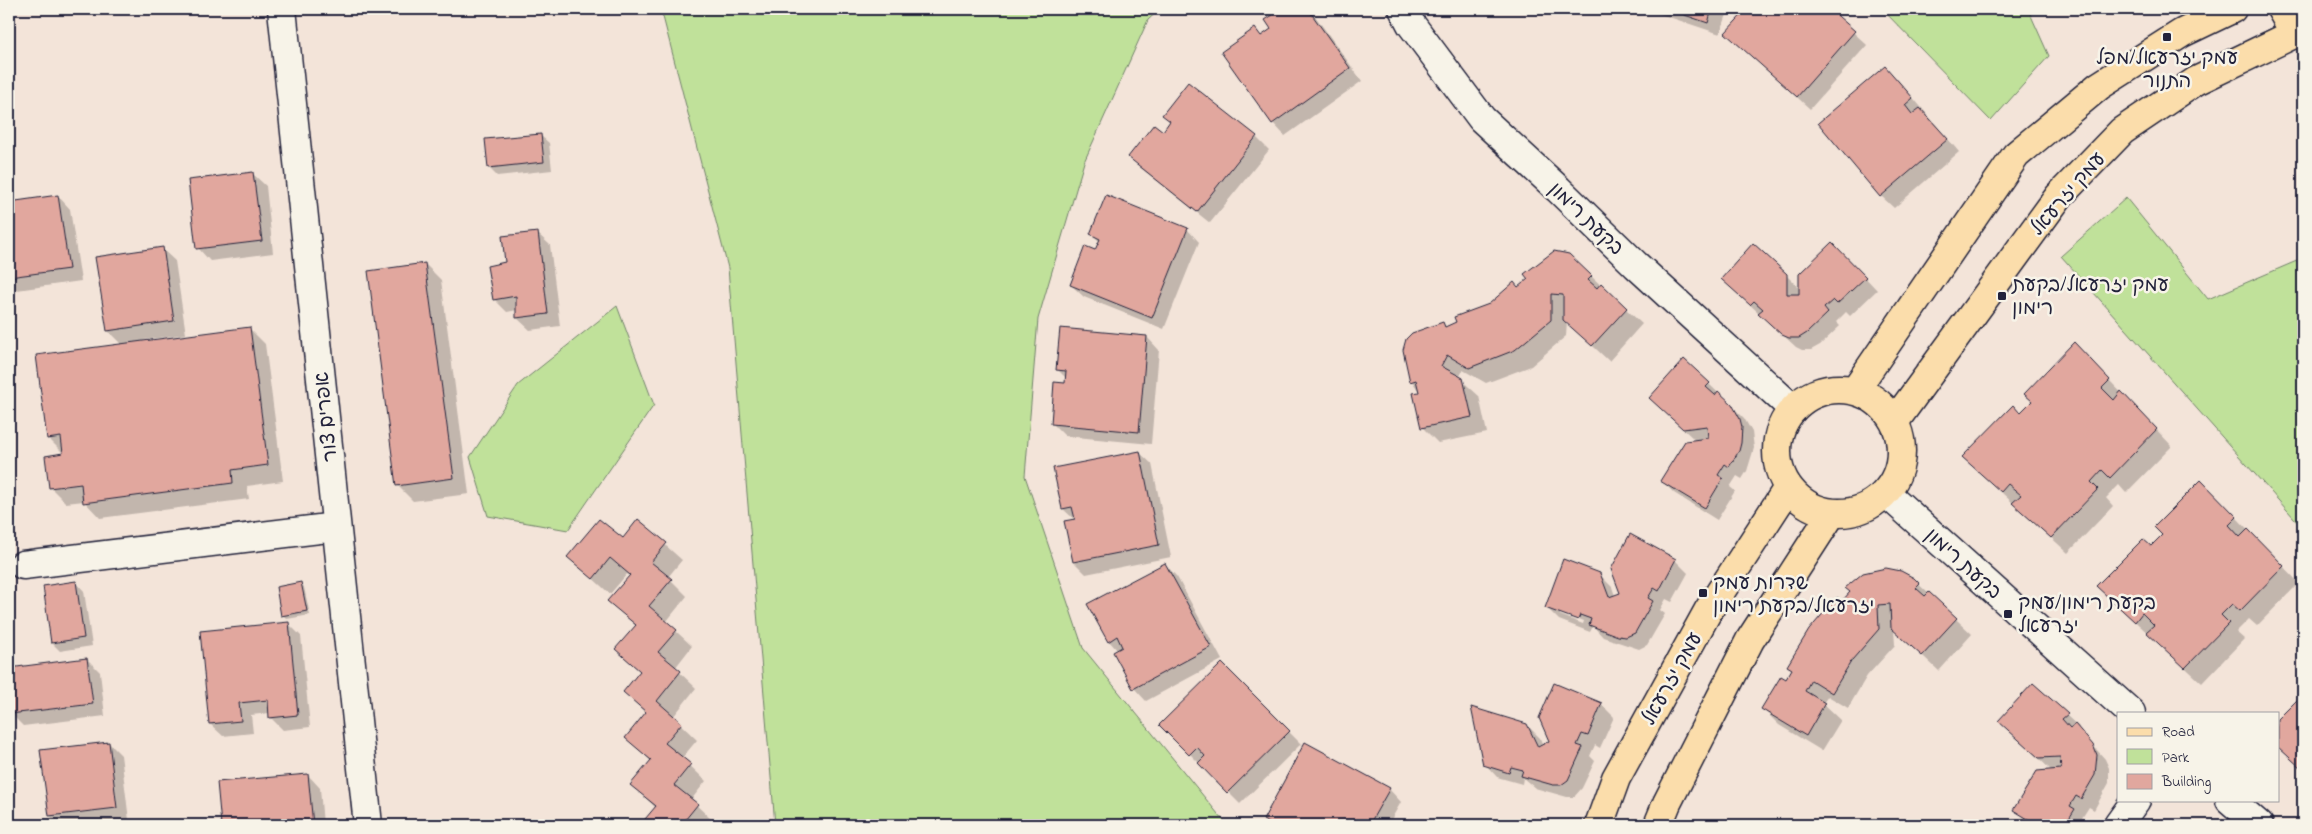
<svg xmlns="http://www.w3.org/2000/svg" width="2312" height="834" viewBox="0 0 2312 834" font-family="'Indie Flower','Playpen Sans Hebrew',sans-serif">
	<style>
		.park { fill: #c0e19a; stroke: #71826a }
		.shadow { fill: #0003; fill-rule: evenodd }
		.building { fill: #e1a79e; stroke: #22223b }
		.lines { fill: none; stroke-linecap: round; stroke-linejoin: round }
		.minor-casing { stroke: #22223b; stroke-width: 31 }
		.major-casing { stroke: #22223b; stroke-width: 31 }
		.minor { stroke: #f7f3e8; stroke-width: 28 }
		.major { stroke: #fbddab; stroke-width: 28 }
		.poi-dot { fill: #22223b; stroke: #f7f3e8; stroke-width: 2 }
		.labels { text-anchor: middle; stroke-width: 5; stroke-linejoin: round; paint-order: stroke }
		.poi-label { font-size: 20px; fill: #22223b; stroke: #f7f3e8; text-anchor: start }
		.street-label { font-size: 20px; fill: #22223b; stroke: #f7f3e8 }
	</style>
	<rect width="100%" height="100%" fill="#f3e4d9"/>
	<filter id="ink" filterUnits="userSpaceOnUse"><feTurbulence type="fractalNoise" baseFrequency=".02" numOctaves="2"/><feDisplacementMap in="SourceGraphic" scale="10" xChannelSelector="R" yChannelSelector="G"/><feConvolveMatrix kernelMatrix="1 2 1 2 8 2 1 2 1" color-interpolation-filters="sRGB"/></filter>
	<g filter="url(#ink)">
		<g class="park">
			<polygon points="661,9 1160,9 1148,20 1084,162 1038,319 1025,476 1083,648 1227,825 775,825 728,268"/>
			<polygon points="1882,9 2028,9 2049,56 1991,121"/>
			<polygon points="2126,198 2208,299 2299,260 2303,265 2303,528 2061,256"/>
			<polygon points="617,306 654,405 568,530 488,516 470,457 518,385"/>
		</g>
		<g class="shadow">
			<polygon points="1284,9 1310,9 1362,81 1285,136 1273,123 1255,29 1262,37 1273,29 1267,21"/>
			<polygon points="1645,9 1729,9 1720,34"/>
			<polygon points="1749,9 1828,9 1867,45 1810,109 1727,33"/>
			<polygon points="1898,80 1959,152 1894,208 1881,196"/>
			<polygon points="1188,83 1256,137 1269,150 1210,223 1142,169 1130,157 1163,133 1171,122 1163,114"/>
			<polygon points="540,135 549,143 552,170 497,176 489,168"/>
			<polygon points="253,174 266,186 273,253 210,261 198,248"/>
			<polygon points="58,196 70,209 81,281 17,290 9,282 9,203"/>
			<polygon points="1187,229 1199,242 1164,329 1084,297 1071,285 1096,251 1100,242 1092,234"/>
			<polygon points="537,233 550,245 560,326 530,330 517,318 517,310 507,312 494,299 506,263"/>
			<polygon points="162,249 175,261 186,334 144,340 145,342 249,328 265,344 283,481 247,486 249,499 100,518 84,501 66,503 50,487 64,454 48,438 122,345 108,331"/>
			<polygon points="1554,252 1591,276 1642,324 1609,361 1567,322 1566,336 1531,366 1486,383 1463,370 1459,378 1479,396 1487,433 1438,443 1422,427 1420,393 1412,381 1443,323 1447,328 1519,288 1529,279 1525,274"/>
			<polygon points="1845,256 1877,290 1850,316 1846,312 1836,322 1840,326 1820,345 1811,350 1802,350 1796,347 1735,291 1786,275 1800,289"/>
			<polygon points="425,264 441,280 469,494 413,501 397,485"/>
			<polygon points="1061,329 1147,337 1159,350 1151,444 1065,436 1052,423 1067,379 1057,369"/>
			<polygon points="2090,360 2172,446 2126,493 2119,485 2106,498 2113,506 2068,553 1980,473 2020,414"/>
			<polygon points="1709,384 1744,418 1752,432 1754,448 1747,471 1742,479 1737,476 1730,487 1735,491 1717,520 1674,493 1662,481 1696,441 1663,410"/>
			<polygon points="1139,452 1152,464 1171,557 1086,574 1074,562 1075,520 1063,509"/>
			<polygon points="2217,497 2299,583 2257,626 2249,619 2236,632 2244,639 2202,683 2114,602 2151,548"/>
			<polygon points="638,521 682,560 668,577 687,596 666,622 692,646 675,668 696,688 673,717 697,740 682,758 706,781 691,800 713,821 710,825 642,825 656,808 632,785 652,762 627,738 647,714 624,692 641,672 616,649 636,626 609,601 630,576 627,574 610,594 569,557 623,540"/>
			<path d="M 1675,560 L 1688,573 L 1672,602 L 1666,599 L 1660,610 L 1665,614 L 1647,645 L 1639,649 L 1603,637 L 1593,626 L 1590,632 L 1559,620 L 1546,607 L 1599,574 L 1612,587 L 1615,596 ZM 1560,612 L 1584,621 L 1583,624 L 1560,615 Z"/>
			<polygon points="1165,564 1177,577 1222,660 1146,701 1134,688 1118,651 1109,641"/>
			<polygon points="1914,580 1972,634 1939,671 1894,629 1895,645 1867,676 1848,708 1828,696 1823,703 1841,720 1822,751 1779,725 1763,709 1786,681 1842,603"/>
			<polygon points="76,582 84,591 92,646 60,651 52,643"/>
			<polygon points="300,583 304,587 310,615 287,619 283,615"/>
			<polygon points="289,624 301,636 310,727 283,730 270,717 270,713 251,715 253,733 223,736 210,724"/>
			<polygon points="87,659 100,672 105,716 23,726 11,714 9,669"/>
			<polygon points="1222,664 1301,744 1240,804 1161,725"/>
			<polygon points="2033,685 2079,727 2078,729 2105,759 2109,768 2109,783 2094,810 2089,807 2082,818 2086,822 2085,825 2032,825 2015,809 2052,771 2000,721"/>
			<polygon points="2303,695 2303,770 2278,747"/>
			<polygon points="1601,704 1614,717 1600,748 1595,745 1590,756 1595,761 1582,788 1574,797 1567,797 1535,788 1523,778 1522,784 1497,777 1485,764 1527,725 1540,738 1543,746"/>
			<polygon points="109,743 121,755 129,820 86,825 59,825 50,816"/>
			<polygon points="308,775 320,788 323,825 222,825 219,783"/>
			<polygon points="1389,789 1401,802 1388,825 1270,825 1264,820"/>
		</g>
		<g class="building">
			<polygon points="1282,9 1308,9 1350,68 1272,124 1221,52 1255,28 1261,36 1271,29 1265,20"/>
			<polygon points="1667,9 1712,9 1708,23"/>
			<polygon points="1747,9 1814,9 1817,11 1819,9 1830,9 1855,31 1797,97 1725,33"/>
			<polygon points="1885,66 1913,98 1905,105 1912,114 1920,108 1948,139 1880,197 1818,123"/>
			<polygon points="1188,82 1257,136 1197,212 1128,157 1154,124 1163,131 1170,121 1162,115"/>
			<polygon points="541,134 544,162 488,168 485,139"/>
			<polygon points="253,172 262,241 196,249 188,180"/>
			<polygon points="58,195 69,269 9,277 9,202"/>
			<polygon points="1106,195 1188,228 1152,318 1070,285 1085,246 1095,250 1100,239 1090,234"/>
			<polygon points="538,232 548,314 516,318 516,296 493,300 487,266 505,262 502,236"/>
			<polygon points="1832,242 1866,277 1837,304 1833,300 1824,308 1828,313 1807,333 1799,338 1789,338 1782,335 1758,313 1763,309 1754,301 1750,305 1721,279 1753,243 1787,274 1787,294 1799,294 1799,274"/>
			<polygon points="163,247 174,321 107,331 95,257"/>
			<polygon points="1554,251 1569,254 1592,276 1588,280 1597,288 1601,283 1627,308 1592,346 1563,320 1563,295 1551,294 1551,320 1515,350 1469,368 1447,355 1441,366 1463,378 1472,417 1421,428 1413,393 1419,392 1416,380 1410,382 1403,350 1406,339 1412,333 1443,322 1445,327 1456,322 1454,317 1489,304 1514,282 1518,287 1528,279 1524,274"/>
			<polygon points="425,263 454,478 396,486 368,271"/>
			<polygon points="250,327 268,465 232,470 233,483 83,503 81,484 49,488 45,456 63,453 61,437 47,439 36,355"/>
			<polygon points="1060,328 1147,336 1139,432 1051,424 1054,382 1065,383 1066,371 1056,370"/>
			<polygon points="2074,342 2110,380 2102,388 2114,400 2121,391 2157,429 2110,478 2102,470 2091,482 2098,489 2051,538 2012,503 2021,495 2008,484 2001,492 1962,457 2013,405 2020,413 2032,401 2024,394"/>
			<polygon points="1684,359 1710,383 1706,387 1715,395 1718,391 1732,404 1740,419 1742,427 1741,443 1739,451 1729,467 1725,464 1718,475 1723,478 1705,508 1660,481 1685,441 1708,438 1707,426 1683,429 1649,398"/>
			<polygon points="1140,451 1159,545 1073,562 1064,521 1075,519 1072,507 1062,509 1053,468"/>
			<polygon points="2201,480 2237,517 2229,525 2240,537 2248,529 2284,566 2240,611 2232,604 2221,615 2229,623 2185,668 2146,632 2154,625 2142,613 2135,622 2096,586 2143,539 2151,546 2162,535 2154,527"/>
			<polygon points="599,519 623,538 638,519 667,543 651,562 672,579 649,606 677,630 658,652 681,671 657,701 682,723 665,743 691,764 674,785 698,804 681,825 640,825 656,806 630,785 651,760 625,738 646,712 623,692 640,671 615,649 636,625 607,601 630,575 610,558 593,579 567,557"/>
			<polygon points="1630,534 1676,559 1659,591 1654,588 1648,598 1653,601 1635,633 1626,637 1618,636 1589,625 1591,619 1580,615 1578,620 1545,608 1563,559 1600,573 1609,597 1620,593 1611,569"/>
			<polygon points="1165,563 1211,647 1133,689 1113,652 1122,647 1117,636 1108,642 1087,604"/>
			<polygon points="1886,568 1901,571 1914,578 1920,584 1916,588 1925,596 1929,592 1957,618 1922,656 1891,628 1890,604 1878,605 1879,629 1852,660 1832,693 1811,680 1805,691 1825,703 1806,736 1761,709 1781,676 1786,679 1792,669 1787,666 1809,630 1837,597 1842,601 1850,592 1845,588 1863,573"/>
			<polygon points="76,581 84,638 51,643 43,586"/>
			<polygon points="301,582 307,611 281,616 276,587"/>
			<polygon points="289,622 298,715 269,718 268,700 239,703 241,721 209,724 200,631"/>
			<polygon points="87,658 93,704 10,714 9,668"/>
			<polygon points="1222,663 1290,731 1227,793 1198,763 1205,756 1197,747 1189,755 1159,725"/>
			<polygon points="1554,683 1602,703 1588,736 1582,734 1577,745 1583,747 1568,780 1561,785 1553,785 1521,776 1523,770 1511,767 1509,773 1483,765 1471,707 1527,724 1538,747 1549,741 1539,718"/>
			<polygon points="2033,683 2068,714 2062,719 2070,728 2075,724 2093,745 2097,755 2095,775 2081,799 2076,796 2070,806 2075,809 2065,825 2038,825 2013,810 2037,771 2061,769 2060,757 2039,758 1998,721"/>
			<polygon points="2303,694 2303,768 2302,769 2278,747 2278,719"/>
			<polygon points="109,742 117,808 49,816 40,750"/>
			<polygon points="1305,742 1390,788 1369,825 1273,825 1263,820"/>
			<polygon points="308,774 313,825 221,825 217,782"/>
		</g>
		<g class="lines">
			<g class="minor-casing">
				<g id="minor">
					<polyline points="282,9 368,825"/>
					<polyline points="1403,9 1411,24 1482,119 1558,189 1636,265 1793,409"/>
					<polyline points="1886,493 2131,713"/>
					<polyline points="23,565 336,527"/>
					<polyline points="2230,800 2259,825"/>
					<polyline points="2118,825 2136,800"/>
				</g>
			</g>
			<g class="major-casing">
				<g id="major">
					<polyline points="2281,9 2289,23 2303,36"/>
					<circle cx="1839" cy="451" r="62"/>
					<polyline points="1855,390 2016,155 2099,86 2182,33 2232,9"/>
					<polyline points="1895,421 2059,196 2122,131 2196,81 2298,32"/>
					<polyline points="1599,825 1616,778 1708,611 1788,488"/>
					<polyline points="1658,825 1667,803 1750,640 1832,513"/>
				</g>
			</g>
			<use href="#minor" class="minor"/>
			<use href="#major" class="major"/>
		</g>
	</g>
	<g class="poi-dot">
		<rect x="2162" y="32" width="10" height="10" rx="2.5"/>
		<rect x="1997" y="291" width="10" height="10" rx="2.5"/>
		<rect x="1698" y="588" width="10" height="10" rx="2.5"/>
		<rect x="2003" y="609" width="10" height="10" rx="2.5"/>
	</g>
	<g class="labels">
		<g class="poi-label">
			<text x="2167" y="64" text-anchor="middle">עמק יזרעאל/מפל<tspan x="2167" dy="23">התנור</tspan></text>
			<text x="2012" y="291">עמק יזרעאל/בקעת<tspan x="2012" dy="23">רימון</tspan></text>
			<text x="1713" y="589">שדרות עמק<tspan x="1713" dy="23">יזרעאל/בקעת רימון</tspan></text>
			<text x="2018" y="609">בקעת רימון/עמק<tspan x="2018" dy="23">יזרעאל</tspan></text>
		</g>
		<g class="street-label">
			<text transform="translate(2067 193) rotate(-49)" y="7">עמק יזרעאל</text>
			<text transform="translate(1587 218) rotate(44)" y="7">בקעת רימון</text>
			<text transform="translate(325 417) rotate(-96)" y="7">אפרים צור</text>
			<text transform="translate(1964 563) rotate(42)" y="7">בקעת רימון</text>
			<text transform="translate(1671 678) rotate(-61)" y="7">עמק יזרעאל</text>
		</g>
	</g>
	<rect width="2312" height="834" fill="none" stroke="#f7f3e8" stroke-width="30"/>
	<rect x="15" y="15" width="2282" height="804" fill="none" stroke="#22223b" stroke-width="2" filter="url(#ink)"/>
	<rect x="2117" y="712" width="162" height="90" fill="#f7f3e8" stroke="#a29fa3"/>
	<rect x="2127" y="728" width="25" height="8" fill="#fbddab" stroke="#a29fa3"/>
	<text x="2162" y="736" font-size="15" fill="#22223b">Road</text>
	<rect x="2127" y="749" width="25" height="15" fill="#c0e19a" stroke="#a29fa3"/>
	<text x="2162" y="762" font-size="15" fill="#22223b">Park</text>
	<rect x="2127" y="774" width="25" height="15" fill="#e1a79e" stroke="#a29fa3"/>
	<text x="2162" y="786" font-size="15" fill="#22223b">Building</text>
</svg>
